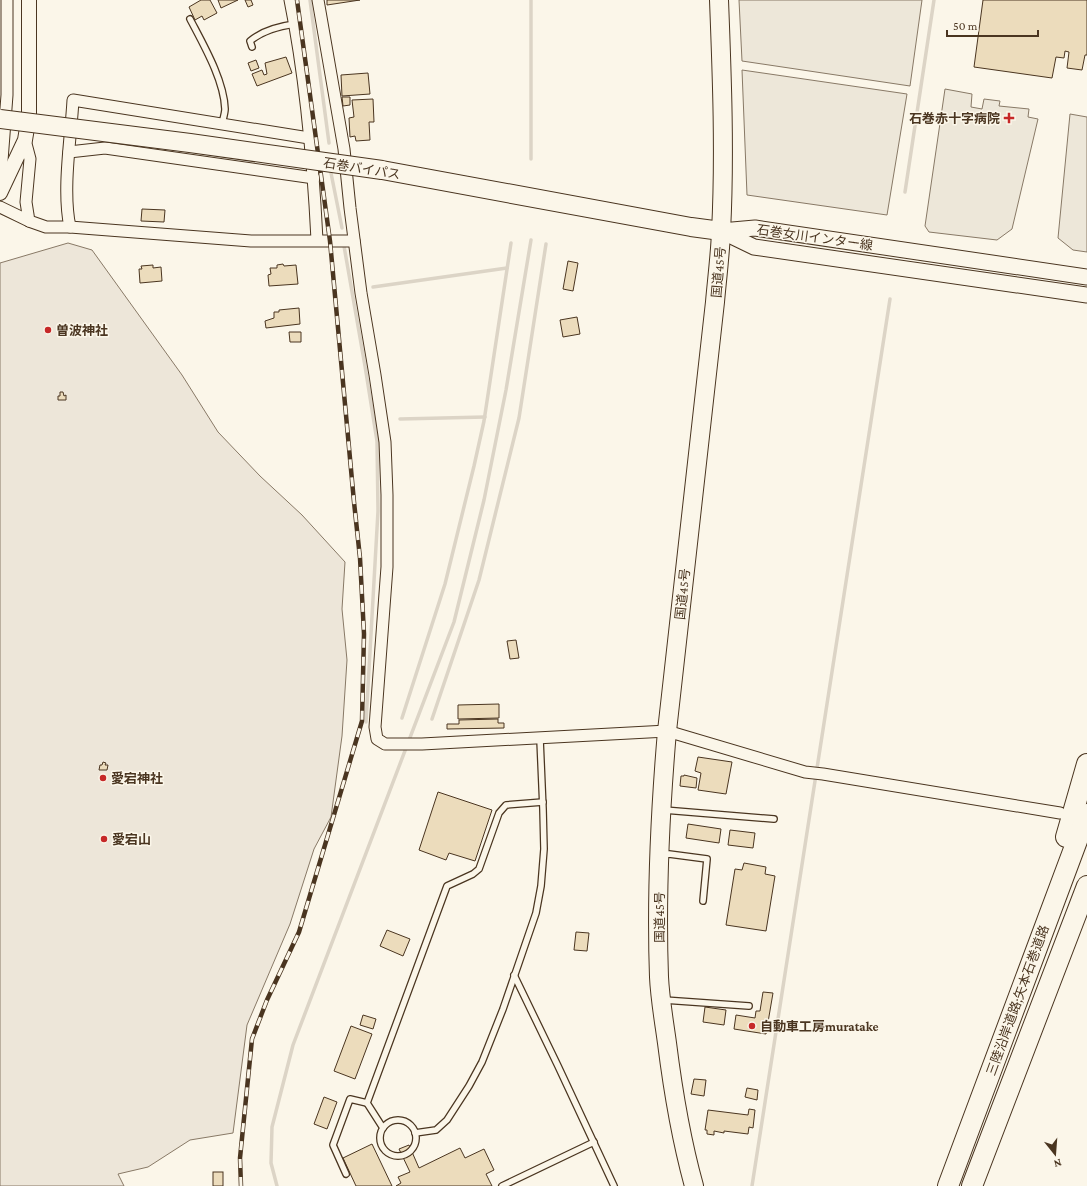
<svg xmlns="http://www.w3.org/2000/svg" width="1087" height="1186" viewBox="0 0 1087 1186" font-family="'Crimson Pro','Noto Sans JP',serif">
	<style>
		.green { fill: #ede6d9; stroke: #887966 }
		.parking { fill: #ede7d9; stroke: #887966 }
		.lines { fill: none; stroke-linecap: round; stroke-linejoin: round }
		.stream { stroke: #dcd4c6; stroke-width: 3.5 }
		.building { fill: #ecdcbc; stroke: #4a3520 }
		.service-casing { stroke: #4a3520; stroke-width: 8 }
		.minor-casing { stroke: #4a3520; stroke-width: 13 }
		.tertiary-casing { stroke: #4a3520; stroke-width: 16 }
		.secondary-casing { stroke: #4a3520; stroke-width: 17 }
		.trunk-casing { stroke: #4a3520; stroke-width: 20 }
		.motorway-casing { stroke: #4a3520; stroke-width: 22 }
		.service { stroke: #fbf6e9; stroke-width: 5.5 }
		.minor { stroke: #fbf6e9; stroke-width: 11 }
		.tertiary { stroke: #fbf6e9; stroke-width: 14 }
		.secondary { stroke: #fbf6e9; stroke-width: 15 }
		.trunk { stroke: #fbf6e9; stroke-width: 18 }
		.motorway { stroke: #fbf6e9; stroke-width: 20 }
		.rail-casing { stroke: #4a3520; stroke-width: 4.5 }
		.rail { stroke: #fbf6e9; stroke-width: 3; stroke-dasharray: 9; stroke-linecap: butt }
		.trunk-bridge-casing { stroke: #4a3520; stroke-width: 20; stroke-linecap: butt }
		.trunk-bridge { stroke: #fbf6e9; stroke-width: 18 }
		.poi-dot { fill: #c62828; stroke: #fbf6e9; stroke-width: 1.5 }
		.labels { text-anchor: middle; stroke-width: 3; stroke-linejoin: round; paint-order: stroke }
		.poi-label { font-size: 13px; font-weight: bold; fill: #4a3520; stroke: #fbf6e9; text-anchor: start }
		.street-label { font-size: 13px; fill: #4a3520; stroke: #fbf6e9 }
	</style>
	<rect width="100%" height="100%" fill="#fbf6e9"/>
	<polygon class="green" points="68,243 92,250 182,375 218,432 260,476 302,515 345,562 342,609 347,660 342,736 331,817 314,849 290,924 247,1025 233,1133 190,1140 148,1167 118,1174 124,1186 0,1186 0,263"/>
	<g class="parking">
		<polygon points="739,0 922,0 910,86 742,61"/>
		<polygon points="742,70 907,94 887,215 747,195"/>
		<polygon points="945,89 972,94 971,107 982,109 984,99 1000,101 999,106 1029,109 1028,117 1038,119 1012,229 997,240 929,232 925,226"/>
		<polygon points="1070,114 1087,117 1087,252 1073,250 1058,238"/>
	</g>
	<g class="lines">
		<g class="stream">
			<polyline points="310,0 329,143"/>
			<polyline points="531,0 531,159"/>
			<polyline points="331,173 342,228"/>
			<polyline points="905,192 934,0"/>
			<polyline points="344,246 365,366 377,441 378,511 366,722"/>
			<polyline points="373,287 507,268"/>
			<polyline points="400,419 485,417"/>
			<polyline points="402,718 445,584 474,466 484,421 511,243"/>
			<polyline points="432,719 479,580 519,418 546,244"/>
			<polyline points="277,1186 271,1163 272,1127 293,1045 454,622 484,500 506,390 531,240"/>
			<polyline points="752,1186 890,299"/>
		</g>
	</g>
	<g class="building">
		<polygon points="201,0 210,0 217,13 204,20 202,16 195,20 189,7"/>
		<polygon points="218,0 238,0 221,8"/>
		<polygon points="245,0 251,0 253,5 248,7"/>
		<polygon points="327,0 360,0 327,5"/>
		<polygon points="983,0 1087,0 1087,55 1085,55 1082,70 1067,68 1069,52 1065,51 1064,58 1056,57 1052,78 974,67"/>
		<polygon points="286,57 292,73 257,86 252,74 262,70 264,75 267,74 265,63"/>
		<polygon points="256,60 259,68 251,71 248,63"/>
		<polygon points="368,73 370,94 342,96 341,75"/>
		<polygon points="342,97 350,97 350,105 343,106"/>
		<polygon points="373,99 374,122 369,122 370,140 356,141 355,136 350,137 349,118 354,117 352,100"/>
		<polygon points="142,209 165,210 164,222 141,221"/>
		<polygon points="568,261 578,263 573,291 563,289"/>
		<polygon points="283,264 284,266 296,265 298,284 269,286 268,275 271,274 270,268 277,268 277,265"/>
		<polygon points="153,265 153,268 161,267 162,281 140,283 139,269 142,269 141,266"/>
		<polygon points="299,308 300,324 266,328 265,321 274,318 274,312 279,312 279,310"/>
		<polygon points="577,317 580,334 563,337 560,320"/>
		<polygon points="289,332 301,332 301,342 290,342"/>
		<polygon points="60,392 63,392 64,396 66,395 66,400 58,400 58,396 60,396"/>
		<polygon points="516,640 519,658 510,659 507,641"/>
		<polygon points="499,704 499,718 458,719 458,705"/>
		<polygon points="498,719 498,723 504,723 504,728 447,729 447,724 459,724 459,720"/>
		<polygon points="698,757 732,762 726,794 698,790 701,773 695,771"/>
		<polygon points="103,762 106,763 105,765 108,765 107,770 99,770 100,765 102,765"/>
		<polygon points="684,775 697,778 696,788 680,786 681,776 684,776"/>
		<polygon points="438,792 492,810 475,861 449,853 446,860 419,850"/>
		<polygon points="688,824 721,829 719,843 686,838"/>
		<polygon points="730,830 755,833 753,848 728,845"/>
		<polygon points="744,863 766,867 765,874 775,876 766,931 726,925 735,869 742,870"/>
		<polygon points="387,930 410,939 403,956 380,946"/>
		<polygon points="576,932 589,933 587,951 574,950"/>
		<polygon points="763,992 773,993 766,1034 734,1029 736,1015 755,1018 756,1011 760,1011"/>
		<polygon points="705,1007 726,1010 724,1025 703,1022"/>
		<polygon points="363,1015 376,1019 373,1029 360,1025"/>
		<polygon points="351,1026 372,1034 355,1079 334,1071"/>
		<polygon points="694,1079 706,1080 704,1096 691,1094"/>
		<polygon points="747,1088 758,1090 757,1100 745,1097"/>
		<polygon points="324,1097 337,1102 327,1129 314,1124"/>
		<polygon points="749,1109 755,1110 753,1128 749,1127 748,1134 724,1131 724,1133 714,1131 714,1135 707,1134 707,1130 705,1130 708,1110 748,1115"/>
		<polygon points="372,1144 392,1186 356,1186 343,1158"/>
		<polygon points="409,1145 419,1168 460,1148 465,1158 484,1149 494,1170 486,1174 492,1186 396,1186 401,1183 398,1177 410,1172 399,1149"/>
		<rect x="213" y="1172" width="10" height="14"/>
	</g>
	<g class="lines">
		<g class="service-casing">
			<g id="service">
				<path d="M 190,19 C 203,44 224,80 225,109 C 225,113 223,119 222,124"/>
				<path d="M 252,47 L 250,41 C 262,31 280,26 295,24"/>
				<polyline points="664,810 774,819"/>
				<polyline points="662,855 669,854 707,859 703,901"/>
				<polyline points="514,975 558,1066 614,1186"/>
				<polyline points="664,1000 749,1006"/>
				<circle cx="398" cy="1138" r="18"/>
				<polyline points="383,1128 367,1103 447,886 473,874 479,869 499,813 506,805 543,802"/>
				<polyline points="415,1133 436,1130 447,1120 469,1086 482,1062 503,1009 536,913 541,886 544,849 543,809 540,739"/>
				<polyline points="346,1174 333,1145 350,1099 367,1103"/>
				<polyline points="502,1186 594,1142"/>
			</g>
		</g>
		<g class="minor-casing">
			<g id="minor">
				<path d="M 290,0 C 306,79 313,160 317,240"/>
				<polyline points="318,0 344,149 350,208 361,293 375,375 385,442 387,495 387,567 375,727 377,739 385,744 422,744 667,731 805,772 823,774 1060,813"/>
				<polyline points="25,140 30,159 26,202 29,221 46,227 70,227 251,241 354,241"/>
				<polyline points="69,152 105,148 314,178"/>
				<polyline points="0,187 7,95 7,0"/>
				<polyline points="0,207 29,221"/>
				<path d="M 70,227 C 62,190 71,138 73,100 L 309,138"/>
			</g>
		</g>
		<g class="tertiary-casing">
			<polyline id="tertiary" points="0,193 25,140 29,116 29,0"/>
		</g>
		<g class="secondary-casing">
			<g id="secondary">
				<polyline points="721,231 754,247 1087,295"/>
				<polyline points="721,231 755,228 1087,277"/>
			</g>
		</g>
		<g class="trunk-casing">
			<g id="trunk">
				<polyline points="382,170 691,227 721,231"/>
				<path d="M 694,1186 C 681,1139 673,1091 667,1043 C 664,1021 660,999 659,977 C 656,895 660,813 667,731 L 715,302 C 717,279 720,256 721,232 C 725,155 722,77 719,0"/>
			</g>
		</g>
		<g class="motorway-casing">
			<g id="motorway">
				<polyline points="1066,837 1087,764"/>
				<polyline points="948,1186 1087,814"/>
				<polyline points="972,1186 1087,886"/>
			</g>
		</g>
		<use href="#service" class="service"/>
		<use href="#minor" class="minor"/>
		<use href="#tertiary" class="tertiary"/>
		<use href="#secondary" class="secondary"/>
		<use href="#trunk" class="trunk"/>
		<use href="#motorway" class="motorway"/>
		<g class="rail-casing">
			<polyline id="rail" points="241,1186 240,1158 252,1039 267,1000 299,932 362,721 364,634 360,558 354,502 330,241 297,0"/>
		</g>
		<use href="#rail" class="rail"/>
		<g class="trunk-bridge-casing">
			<polyline id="trunk-bridge" points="0,119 190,143 382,170"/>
		</g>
		<use href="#trunk-bridge" class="trunk-bridge"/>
	</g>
	<g class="poi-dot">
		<path d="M1007 112h4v4h4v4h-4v4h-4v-4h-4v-4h4z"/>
		<circle cx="48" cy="330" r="4"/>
		<circle cx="103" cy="778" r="4"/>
		<circle cx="104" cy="839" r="4"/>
		<circle cx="752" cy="1026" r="4"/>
	</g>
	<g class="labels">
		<g class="poi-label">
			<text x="1000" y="123" text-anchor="end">石巻赤十字病院</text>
			<text x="56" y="335">曽波神社</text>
			<text x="111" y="783">愛宕神社</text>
			<text x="112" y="844">愛宕山</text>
			<text x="760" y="1031">自動車工房muratake</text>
		</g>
		<g class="street-label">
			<text transform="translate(362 168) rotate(9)" y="5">石巻バイパス</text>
			<text transform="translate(815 237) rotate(8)" y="5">石巻女川インター線</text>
			<text transform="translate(718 272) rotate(-85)" y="5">国道45号</text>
			<text transform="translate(682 594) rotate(-84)" y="5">国道45号</text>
			<text transform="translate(659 917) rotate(-90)" y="5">国道45号</text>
			<text transform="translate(1017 1000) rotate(-70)" y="5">三陸沿岸道路;矢本石巻道路</text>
		</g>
	</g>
	<g transform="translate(1055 1154) rotate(163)" stroke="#fbf6e9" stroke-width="3" paint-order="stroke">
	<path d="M0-3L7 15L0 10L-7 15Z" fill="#4a3520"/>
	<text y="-6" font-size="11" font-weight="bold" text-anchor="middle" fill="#4a3520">N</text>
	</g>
	<path d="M947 30v6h91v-6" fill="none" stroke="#4a3520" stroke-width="2"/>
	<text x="953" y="30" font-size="12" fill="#4a3520" stroke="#fbf6e9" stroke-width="3" paint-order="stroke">50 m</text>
</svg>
